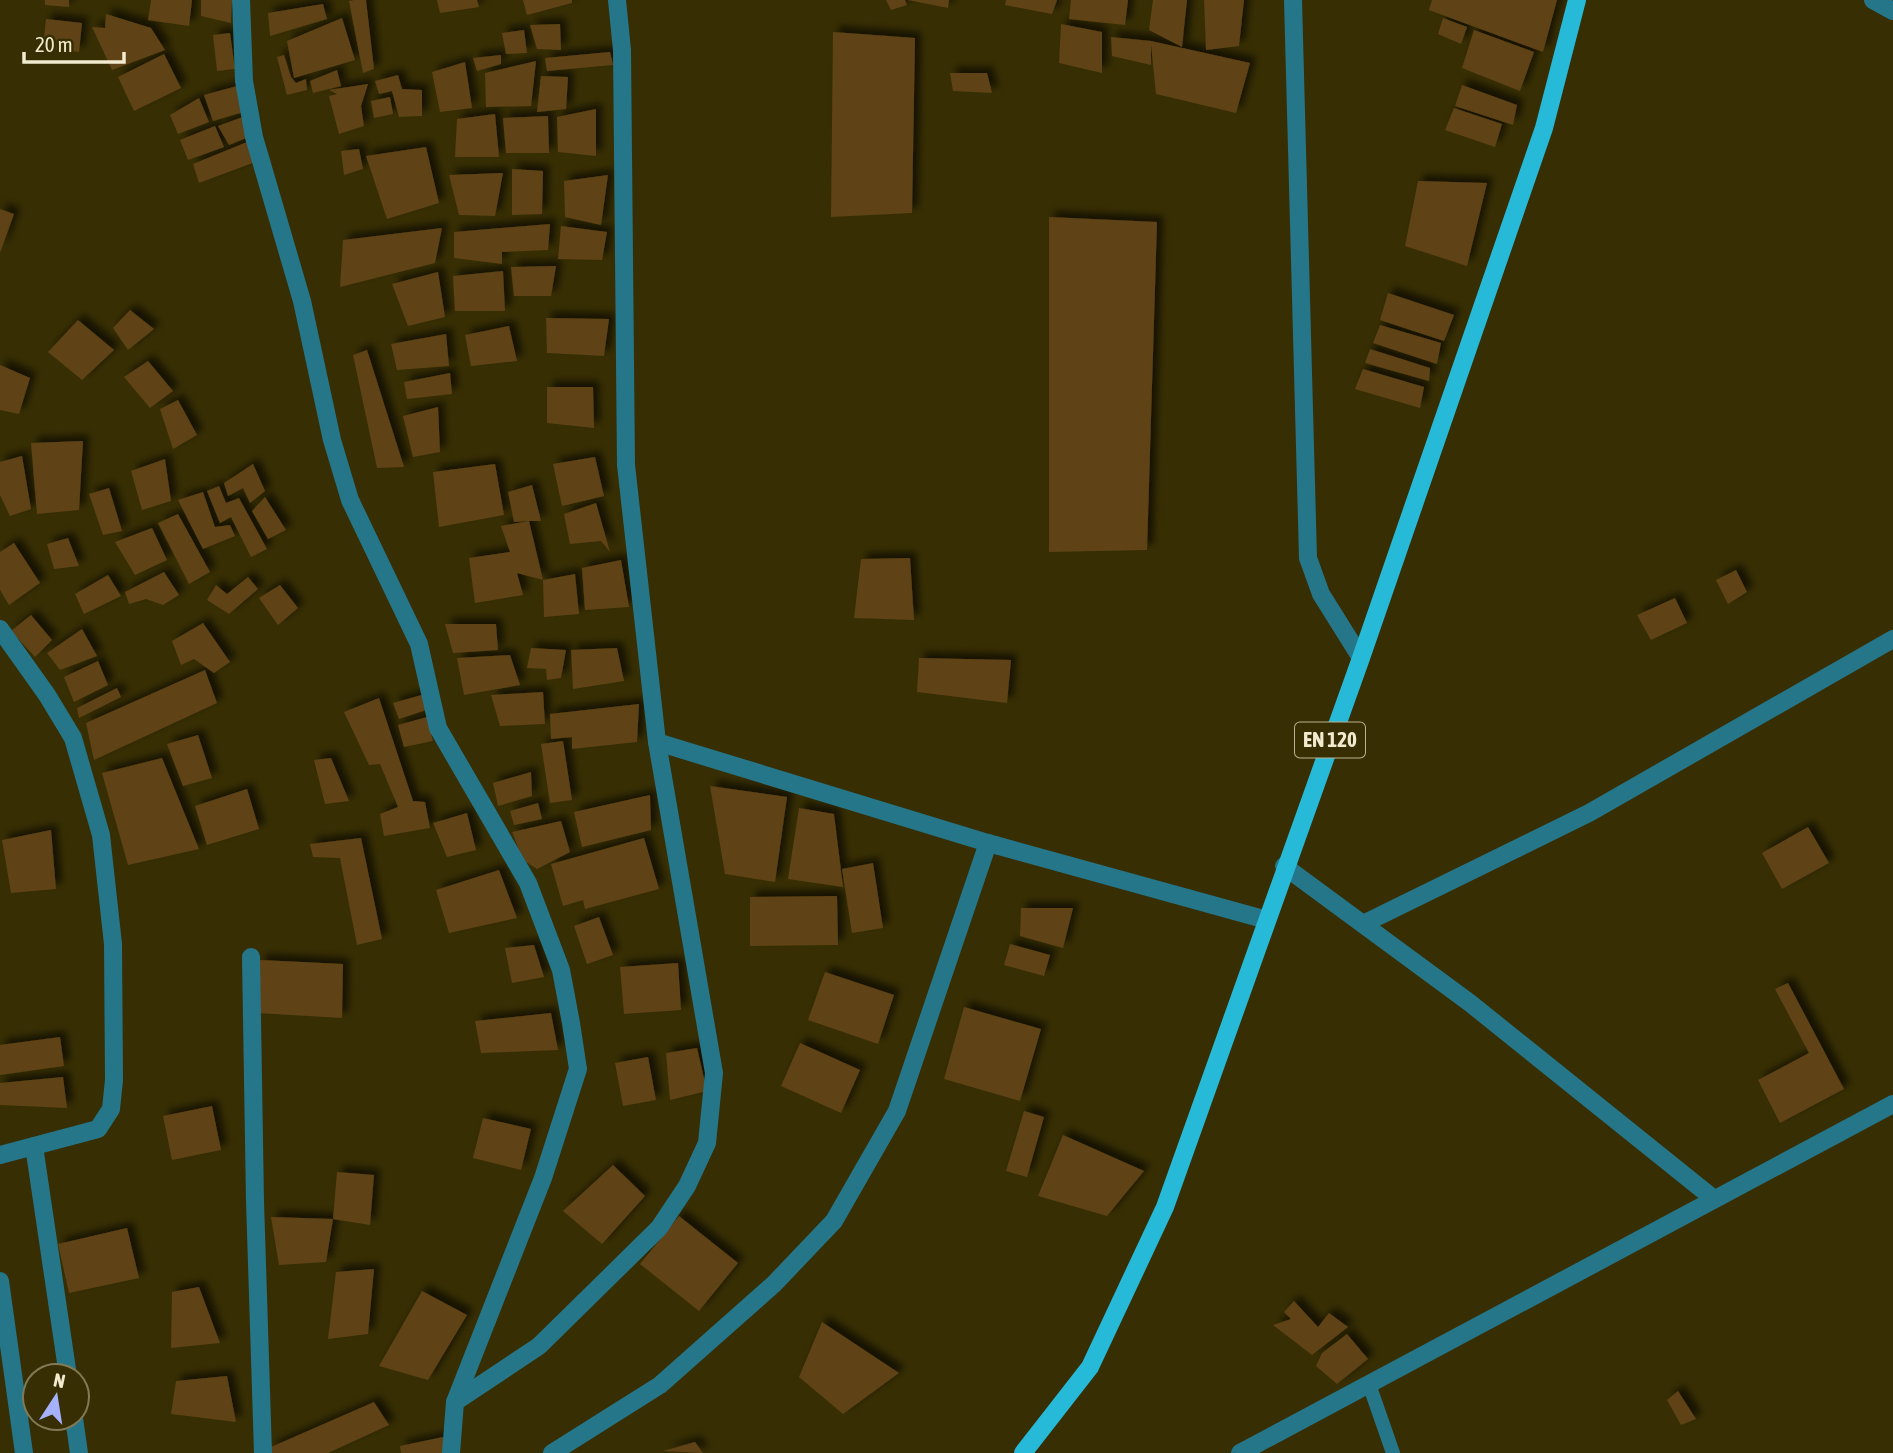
<svg xmlns="http://www.w3.org/2000/svg" width="1893" height="1453" viewBox="0 0 1893 1453" font-family="'Asap Condensed',sans-serif">
	<style>
		.building { fill: #5e4314; filter: url(#shadow) }
		.lines { fill: none; stroke-linecap: round; stroke-linejoin: round }
		.service { stroke: #257689; stroke-width: 14 }
		.minor { stroke: #257689; stroke-width: 18 }
		.tertiary { stroke: #257689; stroke-width: 18 }
		.primary { stroke: #26b9d8; stroke-width: 18 }
		.labels { text-anchor: middle; stroke-width: 6; stroke-linejoin: round; paint-order: stroke }
		.shield { fill: #372e03; stroke: #bab292; stroke-width: 2 }
		.shield-label { font-size: 21px; font-weight: bold; fill: #f2ebd0 }
	</style>
	<defs>
		<filter id="shadow"><feDropShadow dx="6" dy="-6" stdDeviation="3.5" flood-color="#0009"/></filter>
	</defs>
	<rect width="100%" height="100%" fill="#372e03"/>
	<g class="building">
		<polygon points="45,0 69,0 69,7 45,5"/>
		<polygon points="151,0 192,0 189,26 148,20"/>
		<polygon points="201,0 232,0 231,23 201,16"/>
		<polygon points="354,0 366,0 374,69 363,73 349,1"/>
		<polygon points="437,0 477,0 479,7 440,13"/>
		<polygon points="523,0 572,0 572,3 527,15"/>
		<polygon points="886,0 905,0 907,5 891,10"/>
		<polygon points="908,0 949,0 948,8"/>
		<polygon points="1006,0 1057,0 1052,14 1005,5"/>
		<polygon points="1071,0 1128,0 1125,25 1069,19"/>
		<polygon points="1153,0 1187,0 1182,47 1149,30"/>
		<polygon points="1204,0 1244,0 1239,46 1206,50"/>
		<polygon points="1432,0 1557,0 1543,52 1429,10"/>
		<polygon points="323,4 327,19 270,36 268,13"/>
		<polygon points="106,14 151,28 165,50 112,70 92,27 105,28"/>
		<polygon points="342,18 355,60 294,78 287,41"/>
		<polygon points="1443,18 1467,27 1461,44 1438,34"/>
		<polygon points="46,19 82,23 79,52 43,48"/>
		<polygon points="560,24 561,50 537,49 530,25"/>
		<polygon points="1061,24 1102,32 1102,73 1059,63"/>
		<polygon points="524,30 527,53 506,54 502,33"/>
		<polygon points="1474,30 1534,52 1520,91 1462,68"/>
		<polygon points="833,32 915,38 912,213 831,217"/>
		<polygon points="230,33 235,69 217,71 213,35"/>
		<polygon points="1111,37 1151,41 1250,63 1236,113 1156,94 1151,44 1151,65 1112,56"/>
		<polygon points="610,52 613,65 547,71 545,58"/>
		<polygon points="164,54 181,88 134,111 118,77"/>
		<polygon points="284,55 291,77 296,83 306,79 307,90 287,95 277,57"/>
		<polygon points="501,55 501,64 477,71 473,58"/>
		<polygon points="536,61 531,106 486,107 485,73"/>
		<polygon points="465,62 472,108 440,112 432,72"/>
		<polygon points="337,70 341,86 313,93 310,81"/>
		<polygon points="950,73 987,73 992,93 953,91"/>
		<polygon points="398,75 402,89 422,90 422,116 399,117 392,91 379,94 375,81"/>
		<polygon points="541,76 568,77 566,109 537,112"/>
		<polygon points="368,84 361,106 364,126 339,134 329,96 337,94 329,90"/>
		<polygon points="1462,85 1517,105 1513,125 1455,106"/>
		<polygon points="237,86 247,111 213,121 204,95"/>
		<polygon points="390,97 393,114 374,118 371,101"/>
		<polygon points="199,98 209,122 178,134 170,115"/>
		<polygon points="1454,108 1502,124 1495,147 1445,130"/>
		<polygon points="596,109 596,156 558,152 557,117"/>
		<polygon points="495,114 499,157 455,157 457,119"/>
		<polygon points="248,115 251,136 229,145 218,126"/>
		<polygon points="548,116 549,153 506,153 503,118"/>
		<polygon points="215,126 224,147 188,160 180,140"/>
		<polygon points="252,140 258,161 199,183 193,164"/>
		<polygon points="426,147 439,203 387,219 366,156"/>
		<polygon points="359,149 363,169 344,175 341,151"/>
		<polygon points="512,169 543,171 542,214 512,215"/>
		<polygon points="503,173 495,216 459,215 449,175"/>
		<polygon points="608,175 601,225 565,217 564,181"/>
		<polygon points="1418,181 1487,183 1467,266 1405,246"/>
		<polygon points="0,209 14,214 0,253"/>
		<polygon points="1049,217 1157,222 1147,550 1049,552"/>
		<polygon points="550,224 548,250 502,252 502,264 454,258 454,232"/>
		<polygon points="561,226 607,232 602,260 558,259"/>
		<polygon points="442,228 435,263 340,287 343,240"/>
		<polygon points="556,266 551,296 514,296 511,267"/>
		<polygon points="503,271 505,311 455,311 453,276"/>
		<polygon points="438,272 445,317 408,326 392,284"/>
		<polygon points="1388,293 1454,315 1444,341 1380,320"/>
		<polygon points="130,310 154,329 128,350 113,328"/>
		<polygon points="546,318 609,319 604,356 547,353"/>
		<polygon points="78,320 114,350 82,380 48,352"/>
		<polygon points="1380,325 1441,343 1437,364 1373,343"/>
		<polygon points="509,326 517,361 471,366 465,335"/>
		<polygon points="446,334 449,366 397,370 391,344"/>
		<polygon points="1370,349 1430,368 1429,381 1365,363"/>
		<polygon points="367,350 404,467 377,468 353,355"/>
		<polygon points="148,361 173,391 150,408 124,377"/>
		<polygon points="0,365 30,378 19,414 0,410"/>
		<polygon points="1363,369 1424,387 1420,408 1355,389"/>
		<polygon points="450,373 452,394 407,399 404,382"/>
		<polygon points="547,387 593,387 594,428 547,423"/>
		<polygon points="178,400 197,435 173,449 160,409"/>
		<polygon points="438,407 440,452 413,457 403,416"/>
		<polygon points="83,441 79,510 37,514 31,443"/>
		<polygon points="22,456 31,509 10,516 0,495 0,462"/>
		<polygon points="595,457 604,496 562,506 553,464"/>
		<polygon points="165,459 171,501 142,510 131,471"/>
		<polygon points="253,464 265,491 250,503 243,488 228,496 224,483"/>
		<polygon points="495,464 504,515 439,527 433,472"/>
		<polygon points="532,485 541,521 529,521 543,580 517,573 523,595 475,603 469,558 510,552 501,526 529,521 514,522 508,492"/>
		<polygon points="219,486 226,503 239,498 267,549 251,557 231,517 220,523 207,491"/>
		<polygon points="109,488 122,531 103,535 89,494"/>
		<polygon points="203,492 215,527 230,525 235,536 203,549 178,500"/>
		<polygon points="265,497 286,530 268,539 252,511"/>
		<polygon points="596,503 610,552 601,541 570,544 564,514"/>
		<polygon points="178,514 210,572 189,584 158,523"/>
		<polygon points="152,528 167,560 135,575 115,542"/>
		<polygon points="68,538 79,566 54,569 47,544"/>
		<polygon points="14,543 40,583 9,605 0,590 0,552"/>
		<polygon points="910,558 914,620 854,618 861,559"/>
		<polygon points="621,560 629,607 585,610 582,568"/>
		<polygon points="1736,570 1747,592 1728,604 1716,580"/>
		<polygon points="164,572 179,595 163,605 146,599 129,604 125,592"/>
		<polygon points="575,574 579,614 544,617 543,580"/>
		<polygon points="108,575 121,596 84,614 75,594"/>
		<polygon points="248,577 258,589 229,614 207,600 216,585 227,594"/>
		<polygon points="280,585 298,608 278,625 259,598"/>
		<polygon points="1675,598 1687,623 1651,640 1637,615"/>
		<polygon points="31,615 52,640 35,657 11,631"/>
		<polygon points="203,623 230,662 214,673 194,659 181,665 172,641"/>
		<polygon points="445,624 496,624 498,650 453,653"/>
		<polygon points="82,629 97,656 60,670 47,653"/>
		<polygon points="531,648 566,650 561,678 547,680 546,669 527,668"/>
		<polygon points="617,648 624,681 573,689 571,650"/>
		<polygon points="510,655 520,685 464,695 457,658"/>
		<polygon points="919,658 1011,660 1007,703 917,692"/>
		<polygon points="98,661 108,685 74,702 64,677"/>
		<polygon points="205,670 217,703 94,760 86,723"/>
		<polygon points="117,688 121,697 79,718 77,708"/>
		<polygon points="543,692 545,724 500,726 491,695"/>
		<polygon points="425,694 429,709 399,719 393,703"/>
		<polygon points="379,698 413,801 425,802 430,828 384,836 380,814 398,807 380,764 369,765 344,712"/>
		<polygon points="639,704 637,742 572,749 572,737 551,739 550,714"/>
		<polygon points="427,717 433,741 404,747 398,725"/>
		<polygon points="198,735 212,778 183,786 167,744"/>
		<polygon points="563,741 572,800 550,803 541,744"/>
		<polygon points="162,758 199,849 128,865 102,773"/>
		<polygon points="331,758 349,801 325,804 314,760"/>
		<polygon points="531,772 532,796 498,806 493,783"/>
		<polygon points="710,786 787,797 775,882 725,874"/>
		<polygon points="247,789 259,829 207,845 195,806"/>
		<polygon points="650,795 651,830 582,847 574,812"/>
		<polygon points="538,803 542,819 514,825 510,811"/>
		<polygon points="799,808 834,814 843,887 788,879"/>
		<polygon points="467,813 476,850 447,857 433,823"/>
		<polygon points="561,821 570,852 537,869 523,860 512,832"/>
		<polygon points="1808,827 1829,863 1782,889 1762,853"/>
		<polygon points="51,830 56,889 11,893 2,840"/>
		<polygon points="361,838 382,939 357,945 340,858 313,857 310,844"/>
		<polygon points="644,838 659,889 585,909 583,900 563,906 551,864"/>
		<polygon points="873,863 883,928 852,933 842,869"/>
		<polygon points="499,870 517,918 449,933 436,890"/>
		<polygon points="837,896 838,945 750,946 750,897"/>
		<polygon points="1021,908 1073,908 1063,948 1020,936"/>
		<polygon points="599,917 613,955 587,964 574,926"/>
		<polygon points="1010,944 1050,955 1044,976 1004,965"/>
		<polygon points="534,945 544,977 512,983 505,948"/>
		<polygon points="260,960 343,964 342,1018 257,1013"/>
		<polygon points="678,963 681,1010 624,1014 620,967"/>
		<polygon points="825,972 894,995 878,1044 808,1020"/>
		<polygon points="1788,983 1844,1089 1780,1123 1758,1080 1809,1053 1775,989"/>
		<polygon points="964,1007 1041,1029 1020,1101 944,1079"/>
		<polygon points="551,1013 558,1050 481,1053 475,1021"/>
		<polygon points="60,1037 64,1066 0,1075 0,1045"/>
		<polygon points="800,1043 860,1070 841,1113 781,1086"/>
		<polygon points="697,1048 707,1091 670,1100 666,1053"/>
		<polygon points="648,1057 656,1100 623,1106 615,1063"/>
		<polygon points="63,1077 67,1108 0,1105 0,1083"/>
		<polygon points="212,1106 221,1150 172,1160 163,1116"/>
		<polygon points="1024,1111 1044,1117 1027,1177 1006,1171"/>
		<polygon points="483,1118 531,1129 521,1170 473,1158"/>
		<polygon points="1063,1135 1144,1171 1107,1216 1038,1196"/>
		<polygon points="613,1165 645,1196 602,1244 563,1211"/>
		<polygon points="337,1172 374,1175 370,1225 333,1219 326,1262 279,1265 271,1217 333,1219"/>
		<polygon points="679,1216 738,1263 699,1311 640,1264"/>
		<polygon points="127,1228 139,1278 69,1293 58,1244"/>
		<polygon points="374,1269 368,1334 328,1339 336,1272"/>
		<polygon points="199,1287 220,1343 171,1348 172,1292"/>
		<polygon points="422,1291 467,1315 428,1380 379,1366"/>
		<polygon points="1294,1301 1318,1327 1329,1313 1348,1327 1312,1355 1273,1325 1291,1319 1284,1312"/>
		<polygon points="822,1322 899,1373 843,1414 799,1377"/>
		<polygon points="1347,1334 1368,1359 1337,1384 1316,1366 1322,1353"/>
		<polygon points="227,1376 236,1422 171,1414 176,1381"/>
		<polygon points="1678,1391 1696,1419 1681,1425 1667,1400"/>
		<polygon points="374,1402 389,1425 328,1453 271,1453 271,1447"/>
		<polygon points="443,1437 444,1453 401,1453 400,1446"/>
		<polygon points="695,1442 703,1453 663,1451"/>
	</g>
	<g class="lines">
		<polyline class="service" points="1369,1384 1393,1453"/>
		<g class="minor">
			<polyline points="241,0 244,81 254,137 302,301 332,440 350,500 419,644 438,728 528,883 561,970 571,1023 578,1069 543,1178 455,1402 451,1453"/>
			<polyline points="1293,0 1308,558 1321,594 1361,658"/>
			<polyline points="1873,0 1893,11"/>
			<polyline points="0,629 47,695 73,738 101,835 113,944 114,1080 111,1109 98,1129 0,1155"/>
			<polyline points="657,742 988,843 1267,920"/>
			<polyline points="1284,866 1470,1003 1714,1199"/>
			<polyline points="1365,923 1589,813 1893,639"/>
			<polyline points="251,957 255,1201 263,1453"/>
			<polyline points="34,1146 68,1376"/>
			<polyline points="0,1281 24,1453"/>
			<polyline points="455,1402 539,1346 659,1228 687,1186 707,1143 714,1073 657,742 626,465 622,50 617,0"/>
			<polyline points="74,1418 79,1453"/>
			<polyline points="552,1453 660,1385 774,1284 834,1221 897,1111 988,843"/>
		</g>
		<polyline class="tertiary" points="1240,1453 1893,1104"/>
		<polyline class="primary" points="1023,1453 1090,1367 1165,1207 1361,658 1544,128 1577,0"/>
	</g>
	<g class="labels">
		<rect class="shield" x="1295" y="722.5" width="70" height="35" rx="5"/>
		<g class="shield-label">
			<text x="1330" y="747">EN 120</text>
		</g>
	</g>
	<g transform="translate(56 1397) rotate(12)"><circle r="33" fill="#372e03" stroke="#827a55" stroke-width="2"/>
	<path d="M0-5L12 26L0 18L-12 26Z" fill="#a5b1fc"/>
	<text y="-10" font-size="19" font-weight="bold" text-anchor="middle" fill="#f2ebd0">N</text>
	</g>
	<path d="M24 52v10h100v-10" fill="none" stroke="#f2ebd0" stroke-width="3.5"/>
	<text x="35" y="52" font-size="21" fill="#f2ebd0" stroke="#372e03" stroke-width="5" paint-order="stroke">20 m</text>
</svg>
